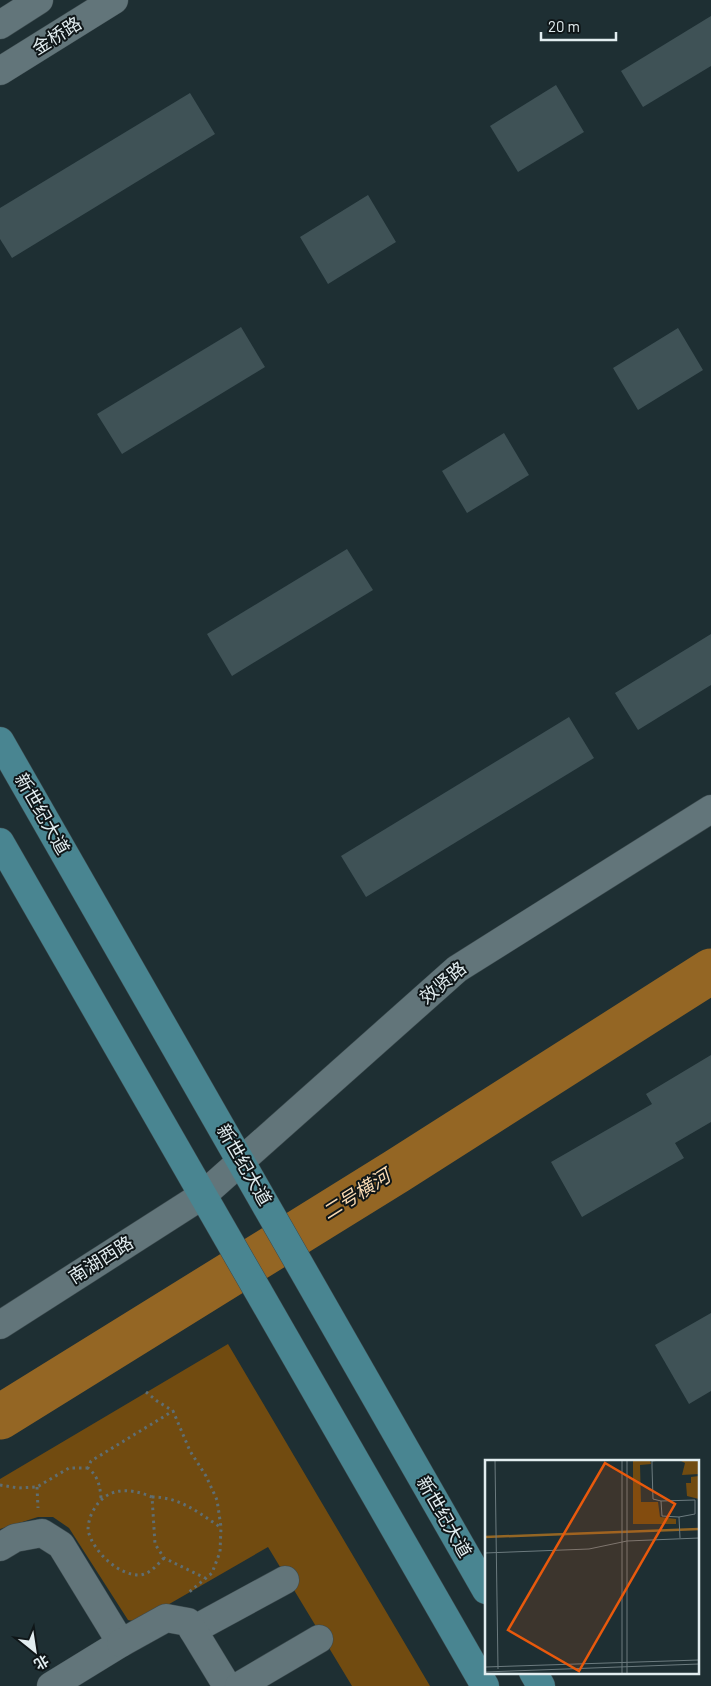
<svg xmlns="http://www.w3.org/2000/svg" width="711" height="1686" viewBox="0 0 711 1686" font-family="Barlow,'Noto Sans SC',sans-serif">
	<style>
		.green { fill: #714b10 }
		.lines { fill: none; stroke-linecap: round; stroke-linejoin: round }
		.river { stroke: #946624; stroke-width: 45 }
		.building { fill: #3f5256 }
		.minor-casing { stroke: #3c4a4e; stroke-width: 29 }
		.major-casing { stroke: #3c4a4e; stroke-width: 29 }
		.path { stroke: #5f6e72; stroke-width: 3; stroke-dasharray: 2.5 4; stroke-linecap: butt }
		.minor { stroke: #62757a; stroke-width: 28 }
		.major { stroke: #498591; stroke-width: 28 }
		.labels { text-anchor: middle; stroke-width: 4; stroke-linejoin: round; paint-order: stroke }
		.street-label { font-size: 18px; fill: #e2edf0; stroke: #0f1618 }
		.water-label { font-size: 19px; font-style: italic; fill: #f8d9b2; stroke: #0f1618 }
		.inset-river { fill: none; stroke: #946624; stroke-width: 2.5 }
		.inset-road { fill: none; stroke: #6c7b7f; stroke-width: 1 }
		.view { fill: #e8590c; fill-opacity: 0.15; stroke: #e8590c; stroke-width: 2.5 }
		.inset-edge { fill: none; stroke: #e2edf0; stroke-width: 2.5 }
	</style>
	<rect width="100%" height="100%" fill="#1e2f33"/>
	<polygon class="green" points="228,1344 430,1686 352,1686 268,1547 138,1622 128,1620 69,1528 53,1517 38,1517 0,1529 0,1479"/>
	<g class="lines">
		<polyline class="river" points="0,1417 397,1171 711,971"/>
	</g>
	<g class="building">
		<polygon points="711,16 711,66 643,107 621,71"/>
		<polygon points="556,85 584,132 518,172 490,126"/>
		<polygon points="190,93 215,134 12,258 0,239 0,208"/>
		<polygon points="368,195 396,242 328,284 300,237"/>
		<polygon points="241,327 265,367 122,454 97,414"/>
		<polygon points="678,328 703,370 638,410 613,368"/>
		<polygon points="504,433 529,475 467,513 442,471"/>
		<polygon points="347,549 373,590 232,676 207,634"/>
		<polygon points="711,634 711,685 638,730 615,693"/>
		<polygon points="569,717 594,758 366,897 341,856"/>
		<polygon points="711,1055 711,1122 675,1143 684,1158 582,1217 551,1162 652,1104 646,1094"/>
		<polygon points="711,1313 711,1391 689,1404 655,1345"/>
	</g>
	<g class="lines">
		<g class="minor-casing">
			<g id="minor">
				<polyline points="0,25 39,0"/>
				<polyline points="0,71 114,0"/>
				<polyline points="0,1325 203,1195 457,969 711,809"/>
				<polyline points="0,1547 15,1538 42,1533 61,1545 121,1643 51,1686"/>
				<polyline points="193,1630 285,1580"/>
				<polyline points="121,1643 166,1618 188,1622 227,1686"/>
				<polyline points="239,1686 319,1639"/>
			</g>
		</g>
		<g class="major-casing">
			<g id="major">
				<polyline points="0,741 486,1590"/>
				<polyline points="0,842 485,1686"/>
				<polyline points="533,1672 541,1686"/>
			</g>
		</g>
		<g class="path">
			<polyline points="146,1392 157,1401 173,1411 190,1451 206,1476 217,1500 221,1527 220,1552 212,1573 188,1593"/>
			<polyline points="0,1485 18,1488 37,1487 69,1468 88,1468"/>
			<polyline points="37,1487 38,1508"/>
			<path d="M 152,1497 C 179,1497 198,1512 220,1527"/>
			<path d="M 101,1498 C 100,1486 98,1476 88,1468 L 91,1461 L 173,1411"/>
			<path d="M 164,1558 C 157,1565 150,1574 140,1575 C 118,1576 92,1550 88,1530 C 88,1524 90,1516 93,1511 C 106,1487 128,1487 152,1497 L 155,1544 L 164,1558 L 205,1578"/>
		</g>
		<use href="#minor" class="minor"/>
		<use href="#major" class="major"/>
	</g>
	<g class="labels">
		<g class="street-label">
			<text transform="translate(57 36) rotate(-32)" y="6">金桥路</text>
			<text transform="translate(42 814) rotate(60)" y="6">新世纪大道</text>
			<text transform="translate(443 983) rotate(-40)" y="6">效贤路</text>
			<text transform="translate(244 1165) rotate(60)" y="6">新世纪大道</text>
			<text transform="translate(101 1260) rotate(-32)" y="6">南湖西路</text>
			<text transform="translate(444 1517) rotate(60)" y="6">新世纪大道</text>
		</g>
		<g class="water-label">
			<text transform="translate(356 1194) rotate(-32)" y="7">二号横河</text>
		</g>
	</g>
	<g transform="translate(485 1460)">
		<rect width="214" height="214" fill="#1e2f33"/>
		<path d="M 148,0 L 165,0 L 166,4 L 155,5 L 156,42 L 173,42 L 175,57 L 191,59 L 191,64 L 148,64 ZM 196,1 L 214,1 L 214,14 L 197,15 L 200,3 ZM 214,16 L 214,39 L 202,36 L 201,23 L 206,23 L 206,17 Z" fill="#714b10"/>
		<path class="inset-river" d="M 0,77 L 214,69"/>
		<path class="inset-road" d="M 10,0 L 13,209M 175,0 L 167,1 L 167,7 L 168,39 L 176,41M 194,57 L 210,54 L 210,40 L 176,41 L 177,56 L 194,57 L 195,78M 0,93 L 104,89 L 142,81 L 214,78M 0,207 L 214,200M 0,212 L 214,204M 137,213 L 137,0M 142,213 L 142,0"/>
		<path class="view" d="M 120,3 L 190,44 L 94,211 L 23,170 Z"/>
		<rect width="214" height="214" class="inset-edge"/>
	</g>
	<g transform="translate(35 1651) rotate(150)" stroke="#0f1618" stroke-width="4" paint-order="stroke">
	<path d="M0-4L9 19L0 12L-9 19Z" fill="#e2edf0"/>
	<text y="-8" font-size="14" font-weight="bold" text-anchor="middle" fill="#e2edf0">北</text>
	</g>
	<path d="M541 32v8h75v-8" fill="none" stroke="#e2edf0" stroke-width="2.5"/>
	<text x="548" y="32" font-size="15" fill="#e2edf0" stroke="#0f1618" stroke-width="4" paint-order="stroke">20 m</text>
</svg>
